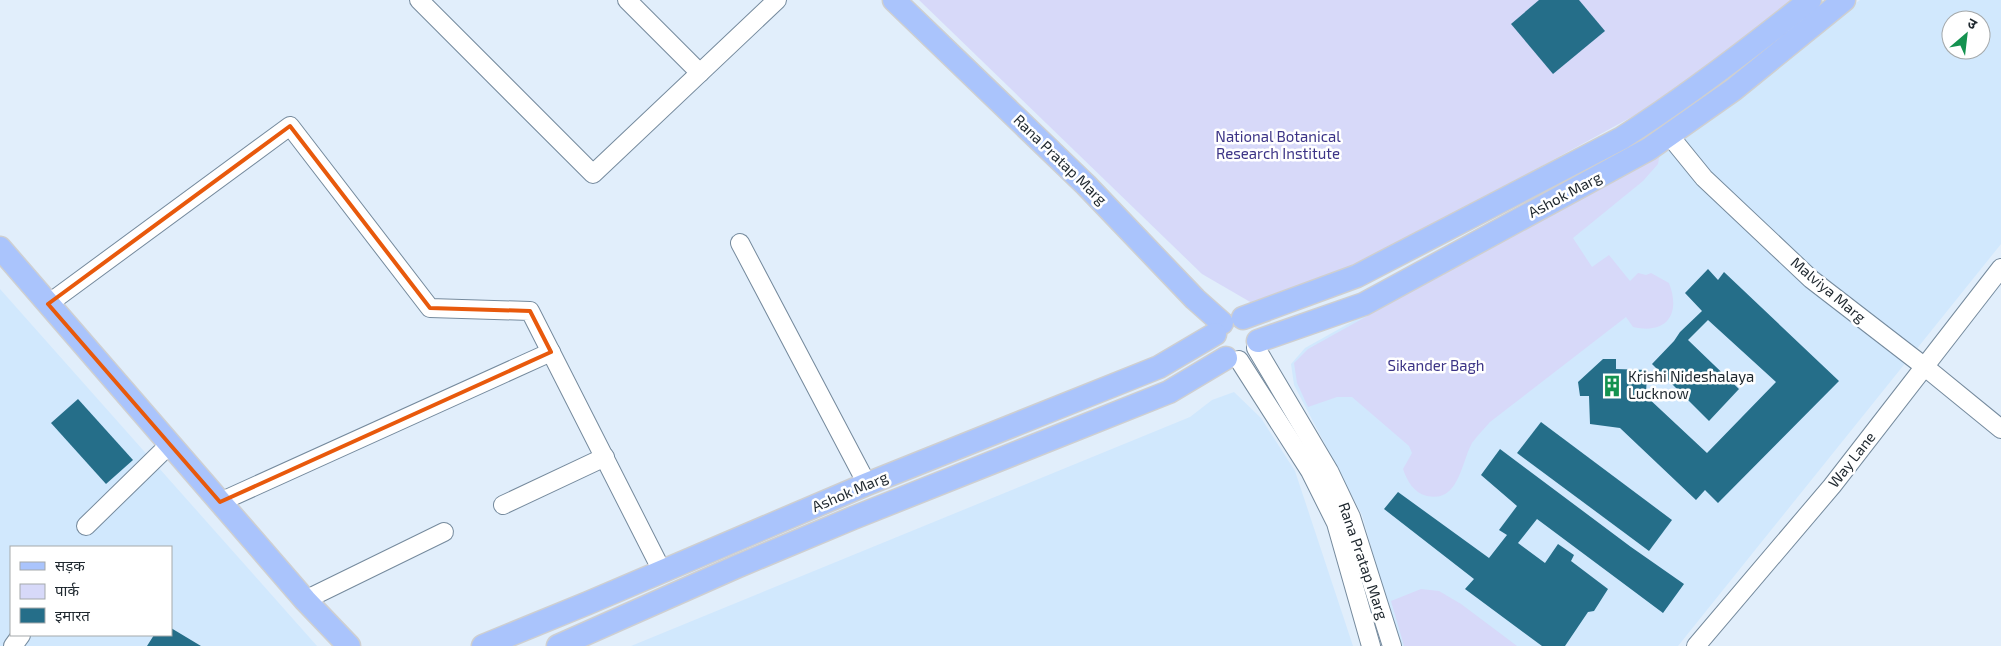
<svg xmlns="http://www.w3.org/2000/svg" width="2001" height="646" viewBox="0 0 2001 646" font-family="'Exo 2','Noto Sans Devanagari',sans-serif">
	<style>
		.built { fill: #d1e8fd; fill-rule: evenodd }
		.green { fill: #d7d9f9 }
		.building { fill: #256e89 }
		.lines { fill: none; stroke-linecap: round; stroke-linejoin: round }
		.minor-casing { stroke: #758a9d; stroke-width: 20 }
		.major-casing { stroke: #cecfd1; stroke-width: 25 }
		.minor { stroke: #fff; stroke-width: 18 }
		.major { stroke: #aac4fc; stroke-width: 22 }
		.marked { fill: none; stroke: #e8590c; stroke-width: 4; stroke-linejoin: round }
		.labels { text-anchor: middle; stroke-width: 5; stroke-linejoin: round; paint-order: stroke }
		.park-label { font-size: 15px; fill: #3c3486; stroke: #fff }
		.street-label { font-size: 15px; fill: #1e272e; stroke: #fff }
		.poi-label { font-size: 15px; fill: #1e272e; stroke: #fff; text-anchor: start }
	</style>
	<rect width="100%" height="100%" fill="#e1eefb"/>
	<g class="built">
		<path d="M 1860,0 L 2001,0 L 2001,244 L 1678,646 L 1399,646 L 1362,515 L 1294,385 L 1291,364 L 1305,348 L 1658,151 ZM 1951,20 L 1981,20 L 1981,50 L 1951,50 Z"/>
		<path d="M 0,289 L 317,646 L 0,646 ZM 11,547 L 171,547 L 171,635 L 11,635 Z"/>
		<polygon points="1234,392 1261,418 1295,471 1353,646 631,646 1190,417 1212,400"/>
	</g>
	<g class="green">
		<polygon points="919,0 1791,0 1672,95 1333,280 1252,303 1202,274"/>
		<path d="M 1660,153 L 1658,164 L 1643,181 L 1573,238 L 1592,267 L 1609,255 L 1630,281 L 1638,273 L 1646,275 L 1651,273 L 1669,283 C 1681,314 1667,335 1633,327 L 1626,317 L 1490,422 C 1484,429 1477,436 1472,443 C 1461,463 1459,503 1427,496 C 1414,493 1407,481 1403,469 L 1412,453 L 1409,446 L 1352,397 L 1337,397 L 1308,407 L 1297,383 L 1294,363 L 1308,349 L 1466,261 L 1556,213 Z"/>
		<polygon points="1421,589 1439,591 1461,604 1517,646 1404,646 1391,601"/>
	</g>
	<g class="building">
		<polygon points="1539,0 1579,0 1605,31 1553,74 1511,24"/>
		<polygon points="1708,269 1718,280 1724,272 1839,381 1718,503 1705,490 1696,500 1620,428 1590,424 1589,396 1580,396 1578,382 1603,359 1616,359 1616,369 1647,370 1646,396 1707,453 1776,382 1708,320 1688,340 1739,389 1709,421 1652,364 1674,341 1680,332 1702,311 1685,293"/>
		<polygon points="78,399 133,460 106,484 51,423"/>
		<polygon points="1541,422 1672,520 1649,551 1517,453"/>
		<polygon points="1500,449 1631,547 1684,584 1663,613 1537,519 1518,543 1545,563 1558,544 1574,555 1571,561 1608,589 1594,611 1588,612 1565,646 1542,646 1465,589 1474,579 1384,509 1398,492 1489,558 1507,535 1499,530 1517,506 1481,475"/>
		<polygon points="171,628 201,646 147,646 154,635 171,635"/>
	</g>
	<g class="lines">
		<g class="minor-casing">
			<g id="minor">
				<polyline points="419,0 593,174 777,0"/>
				<polyline points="627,0 700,73"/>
				<polyline points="1669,135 1704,178 1811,279 1925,367 2001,429"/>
				<polyline points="740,243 867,484"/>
				<polyline points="48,304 290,126 430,308 530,311 662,571"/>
				<polyline points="1256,348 1329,471 1351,517 1392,646"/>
				<polyline points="1239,360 1310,471 1336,523 1371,646"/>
				<polyline points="220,502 551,352"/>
				<polyline points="503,505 605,457"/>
				<polyline points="86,526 170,444"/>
				<polyline points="305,600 444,532"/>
				<polyline points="13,646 21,635"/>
				<polyline points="1696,646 1832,486 2001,268"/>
			</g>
		</g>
		<g class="major-casing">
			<g id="major">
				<polyline points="894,0 1086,185 1195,299 1222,323"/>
				<polyline points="0,248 305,600 349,646"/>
				<path d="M 1243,318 L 1357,276 L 1622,138 C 1688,96 1749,49 1810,0"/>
				<polyline points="1258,341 1364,304 1649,149 1733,90 1844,0"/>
				<polyline points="483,646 588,603 867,484 1159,367 1215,334"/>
				<polyline points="558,646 736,567 853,518 1169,392 1226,358"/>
			</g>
		</g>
		<use href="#minor" class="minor"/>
		<use href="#major" class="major"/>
	</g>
	<path class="marked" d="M 290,126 L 430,308 L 530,311 L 551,352 L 220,502 L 48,304 Z"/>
	<defs>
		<g id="building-bare" transform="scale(1.725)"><path d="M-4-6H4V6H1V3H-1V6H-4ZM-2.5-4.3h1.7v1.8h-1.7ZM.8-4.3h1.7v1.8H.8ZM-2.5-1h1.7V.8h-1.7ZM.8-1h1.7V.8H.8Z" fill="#149250" stroke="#fff" stroke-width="2.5" paint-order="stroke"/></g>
	</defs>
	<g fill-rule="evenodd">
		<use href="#building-bare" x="1612" y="386"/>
	</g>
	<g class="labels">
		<g class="park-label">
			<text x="1278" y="142">National Botanical<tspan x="1278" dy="17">Research Institute</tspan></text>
			<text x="1436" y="371">Sikander Bagh</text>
		</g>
		<g class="street-label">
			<text transform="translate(1060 160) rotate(44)" y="5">Rana Pratap Marg</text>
			<text transform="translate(1565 195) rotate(-28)" y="5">Ashok Marg</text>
			<text transform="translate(1828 290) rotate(40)" y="5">Malviya Marg</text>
			<text transform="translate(1852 460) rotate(-52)" y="5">Way Lane</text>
			<text transform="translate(850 492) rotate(-23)" y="5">Ashok Marg</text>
			<text transform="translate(1363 561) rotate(71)" y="5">Rana Pratap Marg</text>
		</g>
		<g class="poi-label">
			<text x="1628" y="382">Krishi Nideshalaya<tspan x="1628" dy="17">Lucknow</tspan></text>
		</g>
	</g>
	<rect x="10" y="546" width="162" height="90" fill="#ffffff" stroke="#a5a9ab"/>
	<rect x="20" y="562" width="25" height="8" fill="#aac4fc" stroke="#a5a9ab"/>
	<text x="55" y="571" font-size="15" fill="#1e272e">सड़क</text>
	<rect x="20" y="584" width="25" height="15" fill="#d7d9f9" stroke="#a5a9ab"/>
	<text x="55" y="596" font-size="15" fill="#1e272e">पार्क</text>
	<rect x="20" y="608" width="25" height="15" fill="#256e89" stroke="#a5a9ab"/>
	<text x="55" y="621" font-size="15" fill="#1e272e">इमारत</text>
	<g transform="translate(1966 35) rotate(28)"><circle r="24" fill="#ffffff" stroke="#a5a9ab"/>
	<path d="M0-4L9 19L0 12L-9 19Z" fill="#149250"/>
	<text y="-8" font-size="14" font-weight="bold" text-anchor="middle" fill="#1e272e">उ</text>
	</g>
</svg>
